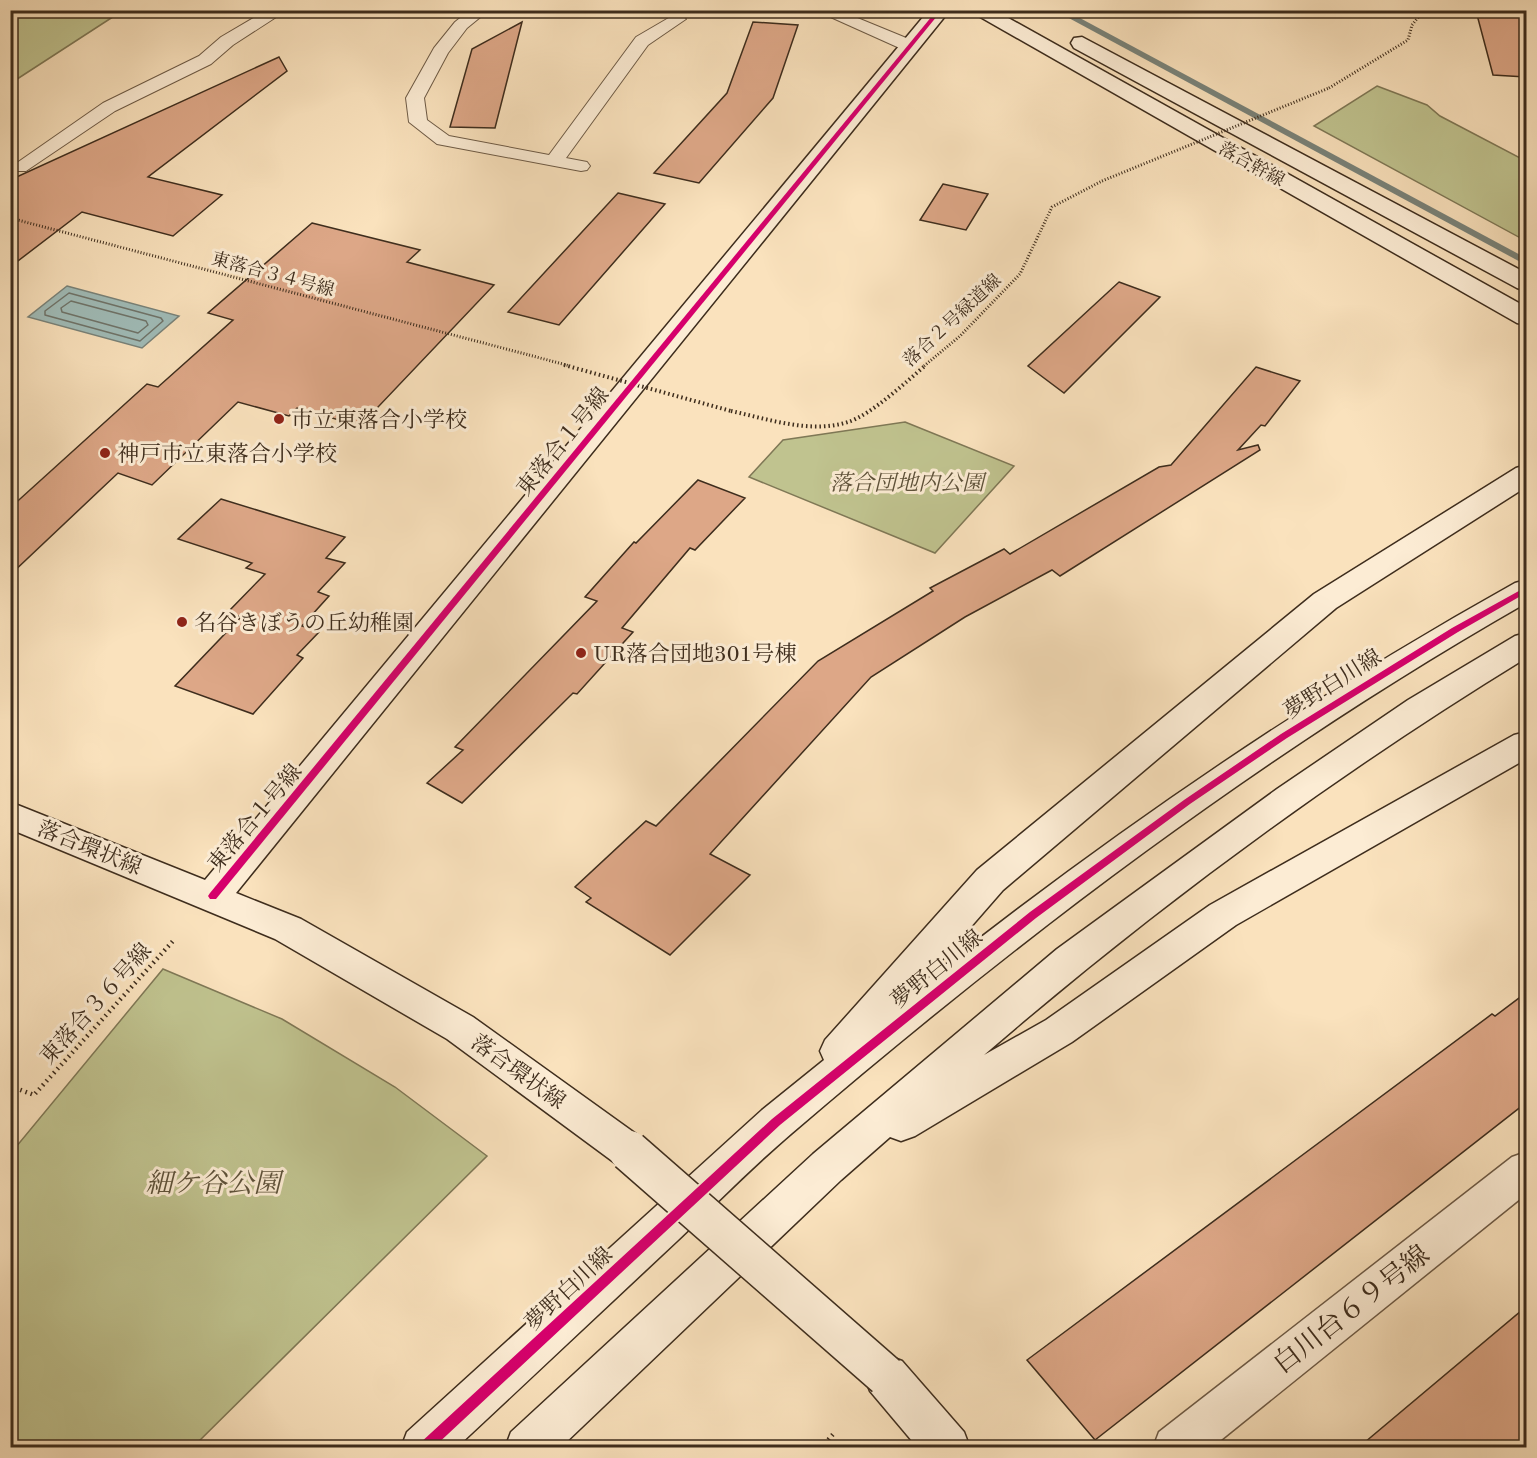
<svg xmlns="http://www.w3.org/2000/svg" width="1537" height="1458" viewBox="0 0 1537 1458" font-family="'Old Standard TT','Noto Serif JP',serif">
	<style>
		.green { fill: #c0c38f; stroke: #7f7856; stroke-width: 1.5 }
		.water { fill: #a0bcb8; stroke: #79837a; stroke-width: 1.5 }
		.lines { fill: none; stroke-linecap: round; stroke-linejoin: round }
		.shore { stroke: #6f746a; stroke-width: 1.5 }
		.stream { fill: #79837a; fill-rule: evenodd }
		.building { fill: #dda787; stroke: #3e2d1d; stroke-width: 1.5 }
		.lane-casing { stroke: #6d5a45; stroke-width: 2 }
		.street-casing { stroke: #6d5a45; stroke-width: 3 }
		.secondary-casing { stroke: #3e2d1d; stroke-width: 3 }
		.path-far2 { stroke: #3e2d1d; stroke-width: 3; stroke-dasharray: 1 2; stroke-linecap: butt }
		.path-far1 { stroke: #3e2d1d; stroke-width: 4; stroke-dasharray: 1.5 3; stroke-linecap: butt }
		.path { stroke: #3e2d1d; stroke-width: 4.5; stroke-dasharray: 1.5 4; stroke-linecap: butt }
		.lane { fill: #fcecd4; fill-rule: evenodd }
		.street { fill: #fcecd4; fill-rule: evenodd }
		.secondary { fill: #fcecd4; fill-rule: evenodd }
		.secondary-bridge-casing { stroke: #3e2d1d; stroke-width: 43; stroke-linecap: butt }
		.path-bridge-far1 { stroke: #3e2d1d; stroke-width: 3; stroke-dasharray: 1 2; stroke-linecap: butt }
		.path-bridge { stroke: #3e2d1d; stroke-width: 4; stroke-dasharray: 1.5 3; stroke-linecap: butt }
		.secondary-bridge { stroke: #fcecd4; stroke-width: 40 }
		.cycleway-casing { stroke: #fcecd4; stroke-width: 4 }
		.cycleway { fill: #d6006c; fill-rule: evenodd }
		.poi-dot { fill: #8f2418; stroke: #fcecd4; stroke-width: 2 }
		.labels { text-anchor: middle; stroke-width: 6; stroke-linejoin: round; paint-order: stroke }
		.far-street-label { font-size: 18px; fill: #3e2d1d; stroke: #fcecd4 }
		.poi-label { font-size: 22px; fill: #3e2d1d; stroke: #fcecd4; text-anchor: start }
		.street-label { font-size: 22px; fill: #3e2d1d; stroke: #fcecd4 }
		.park-label { font-size: 22px; font-style: italic; fill: #5e523a; stroke: #fcecd4 }
		.near-park-label { font-size: 27px; font-style: italic; fill: #5e523a; stroke: #fcecd4 }
		.near-street-label { font-size: 27px; fill: #3e2d1d; stroke: #fcecd4 }
	</style>
	<rect width="100%" height="100%" fill="#fae2bd"/>
	<filter id="stains"><feTurbulence type="fractalNoise" baseFrequency=".00333" numOctaves="4"/><feColorMatrix values="0 0 0 0 .2 0 0 0 0 .09 0 0 0 0 .02 0 0 0 .5 -.17"/></filter>
	<radialGradient id="worn" r=".72"><stop offset=".6" stop-color="#630" stop-opacity="0"/><stop offset="1" stop-color="#630" stop-opacity=".3"/></radialGradient>
	<g class="green">
		<polygon points="11,10 122,10 122,11 11,83"/>
		<polygon points="1377,86 1427,105 1440,116 1526,161 1526,241 1314,126"/>
		<polygon points="905,422 1014,466 935,553 749,477 783,440"/>
		<polygon points="163,969 282,1019 395,1087 487,1156 193,1447 11,1447 11,1153"/>
	</g>
	<polygon class="water" points="67,286 179,316 142,348 28,317"/>
	<g class="lines">
		<g class="shore">
			<polygon points="69,293 161,318 163,321 140,341 45,315 45,311"/>
			<polygon points="71,301 146,321 148,325 138,333 62,312 61,308"/>
		</g>
		<polygon class="stream" points="1054,10 1065,10 1526,258 1526,265"/>
	</g>
	<g class="building">
		<polygon points="1476,11 1522,14 1527,30 1527,77 1493,75"/>
		<polygon points="522,22 495,128 450,127 472,49"/>
		<polygon points="753,22 798,25 773,98 699,183 654,173 727,93"/>
		<polygon points="279,57 287,71 148,177 222,195 173,236 82,212 10,267 10,180"/>
		<polygon points="943,184 988,194 966,230 920,220"/>
		<polygon points="618,193 665,204 559,325 508,312"/>
		<polygon points="312,223 420,250 407,262 494,285 360,426 297,408 289,416 238,402 152,485 118,473 10,575 10,508 147,384 158,387 233,320 208,313"/>
		<polygon points="1119,282 1160,297 1064,393 1028,366"/>
		<polygon points="1256,367 1300,381 1265,426 1261,425 1238,450 1258,445 1260,450 1060,576 1052,570 965,617 871,677 710,854 750,875 670,955 586,902 591,898 575,887 646,821 656,826 818,661 933,591 930,588 1004,549 1010,554 1159,467 1171,465"/>
		<polygon points="698,480 745,498 695,550 690,548 622,628 633,632 577,694 573,693 462,803 427,783 463,750 455,747 597,601 585,597 634,542 636,543"/>
		<polygon points="221,499 345,537 326,558 345,563 318,592 329,596 302,626 319,632 297,655 303,658 253,714 175,686 241,617 228,612 265,574 246,568 252,563 178,539"/>
		<polygon points="1527,992 1527,1102 1095,1440 1027,1360 1492,1014 1495,1016"/>
		<polygon points="1527,1306 1527,1435 1512,1448 1358,1448"/>
	</g>
	<g class="lines">
		<g class="lane-casing">
			<g id="lane">
				<polygon points="267,10 287,10 233,45 211,64 115,111 26,171 14,171 11,167 103,103 199,56 221,37"/>
				<polygon points="470,10 489,10 467,28 448,53 424,98 427,120 449,136 549,155 636,37 672,16 678,14 686,19 648,45 566,158 587,162 590,166 587,170 581,171 437,144 409,122 406,98 434,48 455,22"/>
				<polygon points="815,10 838,10 916,42 918,46 916,50 904,50"/>
			</g>
		</g>
		<g class="street-casing">
			<polygon id="street" points="1526,1152 1526,1194 1211,1448 1153,1448 1159,1432 1512,1157"/>
		</g>
		<g class="secondary-casing">
			<g id="secondary">
				<polygon points="929,10 950,10 236,893 301,919 473,1017 643,1139 649,1151 643,1163 629,1169 615,1163 447,1039 275,939 10,829 10,802 205,880"/>
				<polygon points="968,10 994,10 1526,307 1526,325 1517,323"/>
				<polygon points="1082,37 1526,273 1526,291 1517,288 1074,48 1071,43 1074,38"/>
				<path d="M 1526,465 L 1526,487 L 1336,608 L 1003,890 L 921,984 C 1109,835 1305,700 1515,583 L 1526,580 L 1526,603 C 1263,753 1022,936 792,1133 C 752,1167 715,1205 677,1241 C 603,1310 530,1379 456,1448 L 401,1448 L 407,1432 L 762,1110 L 824,1060 L 820,1051 L 825,1040 L 977,870 L 1314,594 L 1516,468 Z"/>
				<path d="M 1526,633 L 1526,658 C 1335,775 1153,909 984,1055 L 1046,1020 L 1210,905 L 1514,735 L 1526,732 L 1526,759 L 1236,925 L 1072,1042 L 915,1136 L 901,1141 L 890,1137 L 841,1180 L 560,1448 L 505,1448 L 511,1432 L 813,1154 L 1057,949 L 1277,789 L 1408,700 L 1515,636 Z"/>
				<polygon points="886,1355 902,1361 964,1432 970,1448 918,1448 870,1391 864,1376 870,1361"/>
			</g>
		</g>
		<g class="path-far2">
			<polyline points="1329,88 1408,40 1412,25 1424,10"/>
			<polyline points="10,218 529,355"/>
			<polyline points="924,366 960,336 1020,274 1052,207 1102,181"/>
		</g>
		<path class="path-far1" d="M 731,411 C 768,419 810,434 848,422 C 871,415 907,381 926,365"/>
		<g class="path">
			<polyline points="10,1086 34,1095 173,941"/>
			<polyline points="821,1448 835,1432"/>
		</g>
		<use href="#lane" class="lane"/>
		<use href="#street" class="street"/>
		<use href="#secondary" class="secondary"/>
		<g class="secondary-bridge-casing">
			<polyline id="secondary-bridge" points="629,1151 886,1376"/>
		</g>
		<g class="path-bridge-far1">
			<polyline points="1102,181 1329,88"/>
			<polyline points="529,355 570,366"/>
		</g>
		<polyline class="path-bridge" points="564,365 731,411"/>
		<use href="#secondary-bridge" class="secondary-bridge"/>
		<g class="cycleway-casing">
			<g id="cycleway">
				<polygon points="937,10 942,10 216,899 210,899 208,896 210,893"/>
				<polygon points="1526,587 1526,593 1458,632 1287,738 1190,804 1036,918 780,1125 433,1448 417,1448 419,1444 772,1119 1030,912 1184,800 1281,734 1452,628"/>
			</g>
		</g>
		<use href="#cycleway" class="cycleway"/>
	</g>
	<g class="poi-dot">
		<circle cx="279" cy="419" r="6"/>
		<circle cx="105" cy="453" r="6"/>
		<circle cx="182" cy="622" r="6"/>
		<circle cx="581" cy="653" r="6"/>
	</g>
	<g class="labels">
		<g class="far-street-label">
			<text transform="translate(1252 164) rotate(29)" y="6">落合幹線</text>
			<text transform="translate(273 274) rotate(15)" y="6">東落合３４号線</text>
			<text transform="translate(952 320) rotate(-43)" y="6">落合２号緑道線</text>
		</g>
		<g class="poi-label">
			<text x="291" y="427">市立東落合小学校</text>
			<text x="117" y="461">神戸市立東落合小学校</text>
			<text x="194" y="630">名谷きぼうの丘幼稚園</text>
			<text x="593" y="661">UR落合団地301号棟</text>
		</g>
		<g class="street-label">
			<text transform="translate(562 441) rotate(-51)" y="8">東落合１号線</text>
			<text transform="translate(1332 683) rotate(-32)" y="8">夢野白川線</text>
			<text transform="translate(254 817) rotate(-50)" y="8">東落合１号線</text>
			<text transform="translate(90 847) rotate(22)" y="8">落合環状線</text>
			<text transform="translate(936 968) rotate(-39)" y="8">夢野白川線</text>
			<text transform="translate(95 1003) rotate(-48)" y="8">東落合３６号線</text>
			<text transform="translate(519 1071) rotate(36)" y="8">落合環状線</text>
			<text transform="translate(568 1288) rotate(-43)" y="8">夢野白川線</text>
		</g>
		<g class="park-label">
			<text x="907" y="490">落合団地内公園</text>
		</g>
		<g class="near-park-label">
			<text x="213" y="1192">細ケ谷公園</text>
		</g>
		<g class="near-street-label">
			<text transform="translate(1351 1309) rotate(-38)" y="9">白川台６９号線</text>
		</g>
	</g>
	<rect width="1537" height="1458" fill="none" stroke="#fae2bd" stroke-width="36"/>
	<rect x="12" y="12" width="1513" height="1434" fill="none" stroke="#3e2d1d" stroke-width="3"/>
	<rect x="18" y="18" width="1501" height="1422" fill="none" stroke="#3e2d1d" stroke-width="1.5"/>
	<rect width="100%" height="100%" filter="url(#stains)"/>
	<rect width="100%" height="100%" fill="url(#worn)"/>
</svg>
